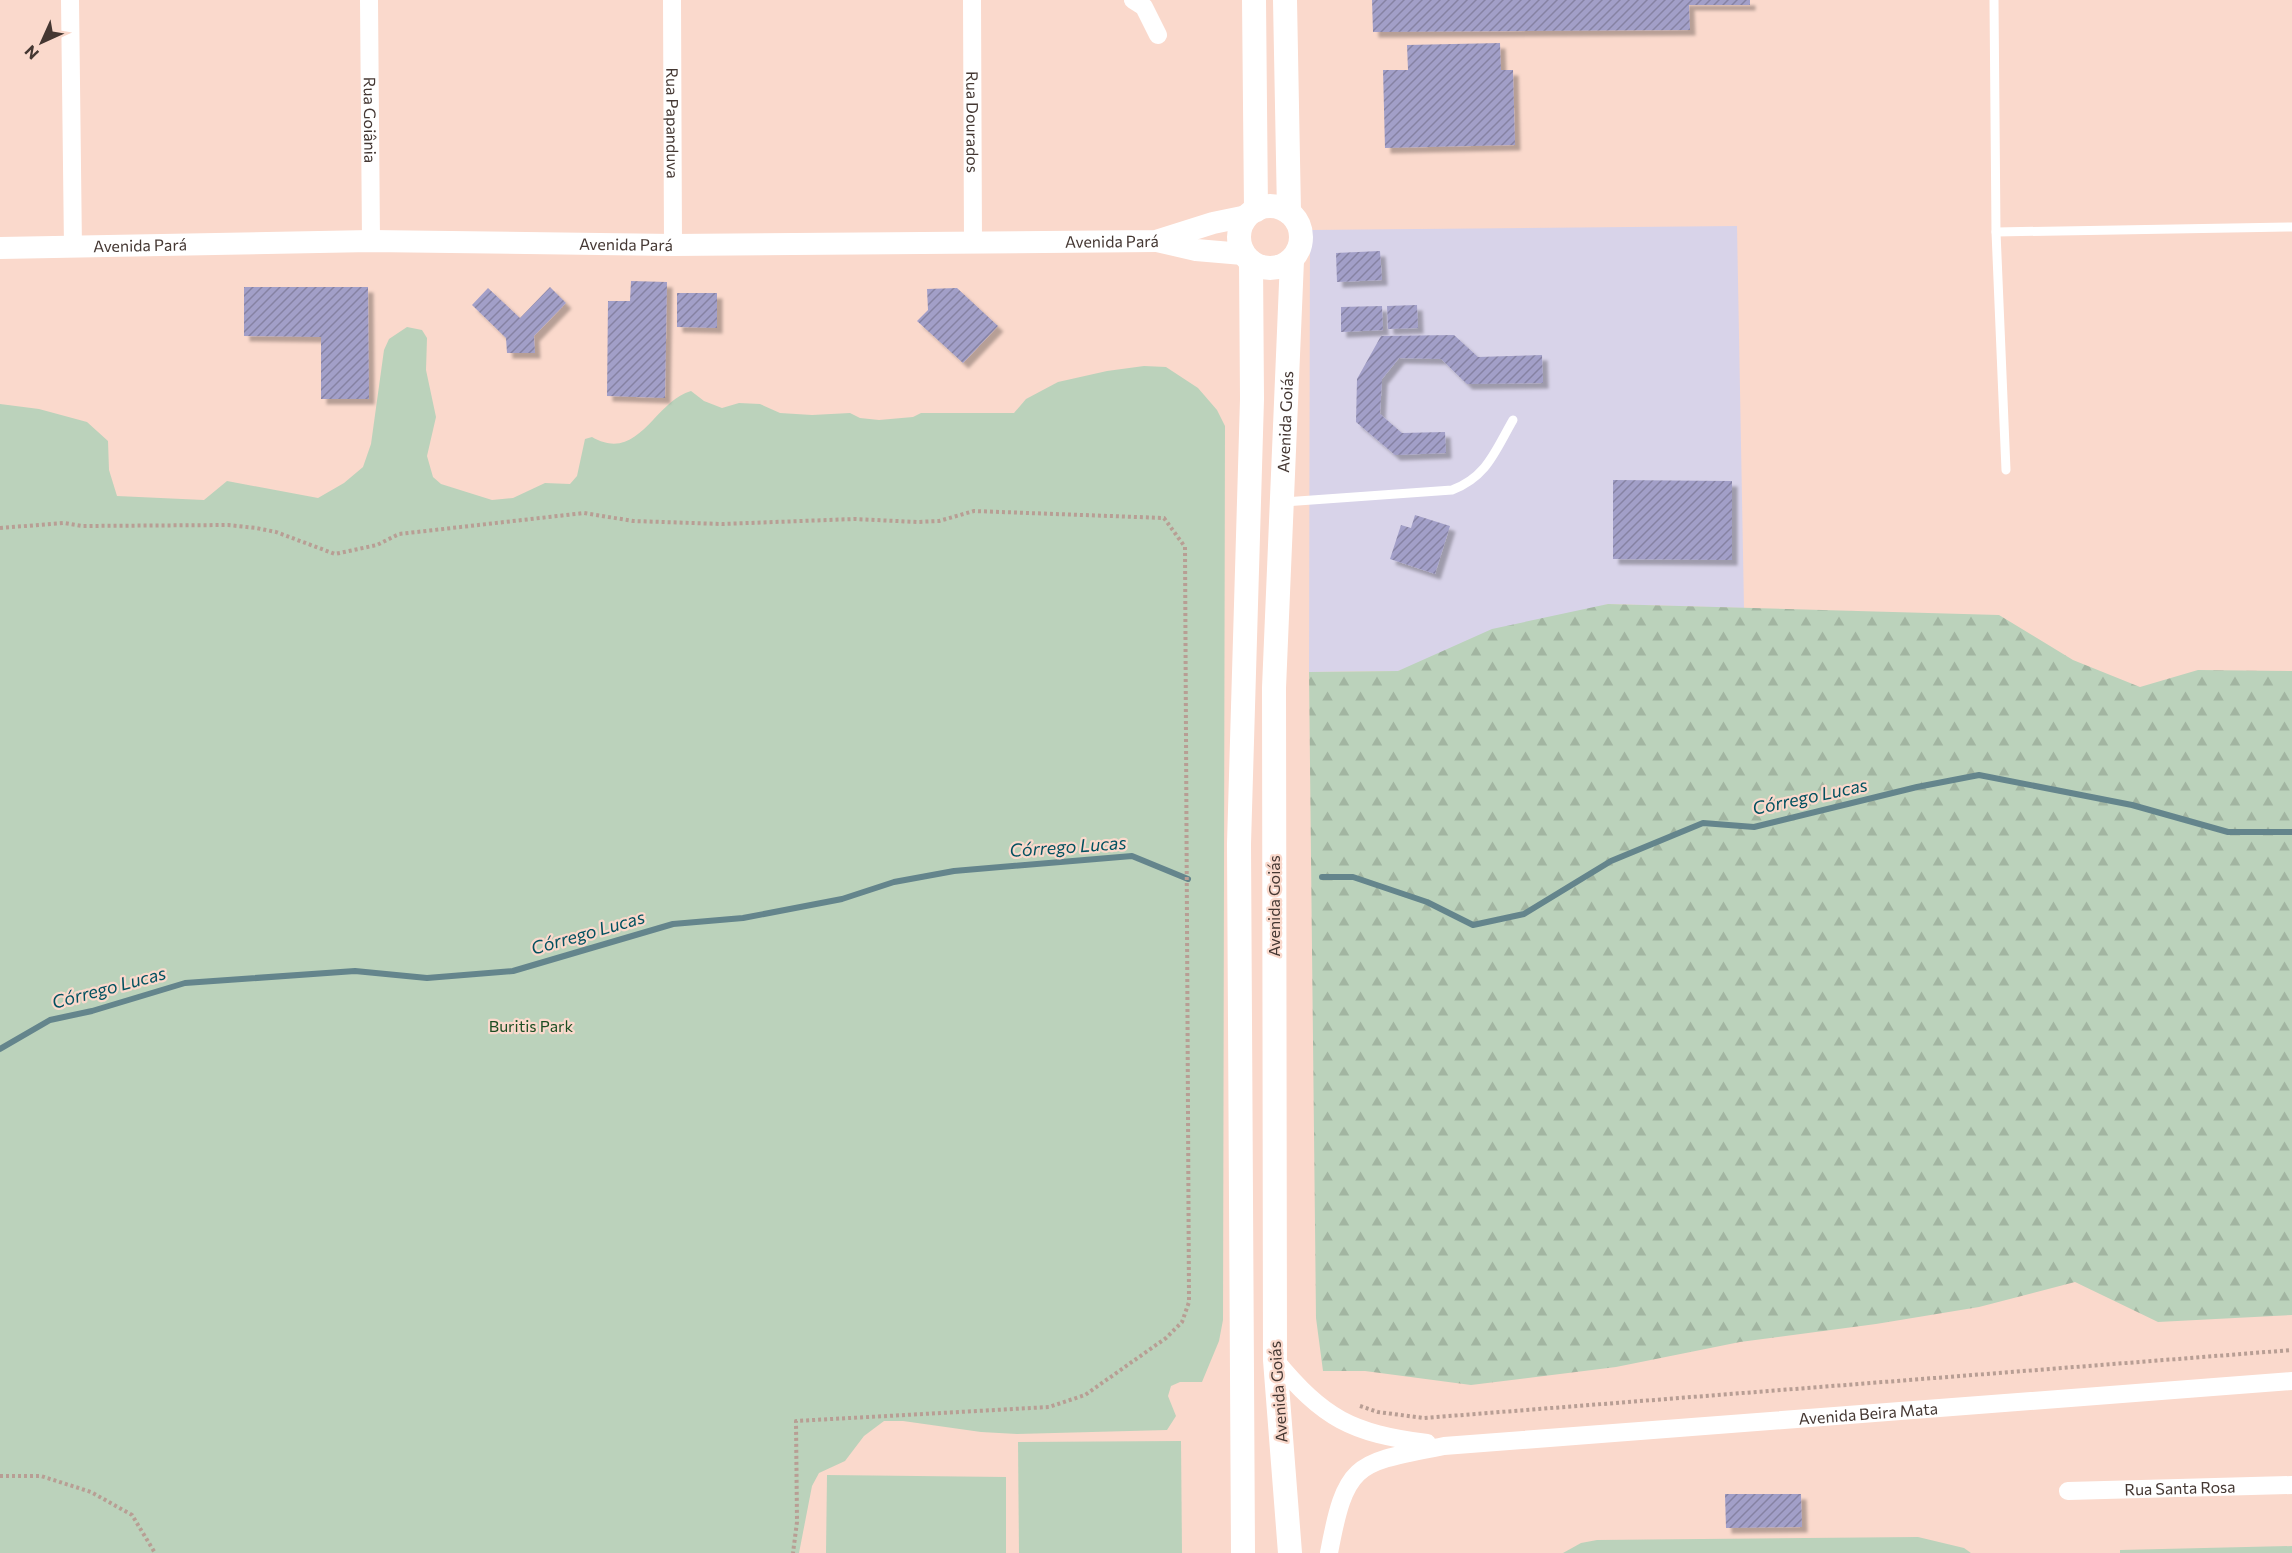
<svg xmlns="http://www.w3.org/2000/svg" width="2292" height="1553" viewBox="0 0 2292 1553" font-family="Commissioner,sans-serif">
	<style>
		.education { fill: #d8d3e9 }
		.green { fill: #bbd2bb }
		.forest { fill: url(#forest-firs) }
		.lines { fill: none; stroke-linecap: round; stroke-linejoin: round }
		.stream { stroke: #64858c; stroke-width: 6 }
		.building { fill: url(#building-hatch); filter: url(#shadow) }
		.path { stroke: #b89e94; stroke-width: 4; stroke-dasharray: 3 3; stroke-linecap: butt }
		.service { stroke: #fff; stroke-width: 9 }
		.minor { stroke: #fff; stroke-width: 18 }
		.tertiary { stroke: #fff; stroke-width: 22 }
		.secondary { stroke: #fff; stroke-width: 24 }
		.labels { text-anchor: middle; stroke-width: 4.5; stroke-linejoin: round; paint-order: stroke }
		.street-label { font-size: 16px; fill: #443732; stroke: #fad9cc }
		.park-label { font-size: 16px; fill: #1c4d22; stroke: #fad9cc }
		.water-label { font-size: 18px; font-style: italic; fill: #025160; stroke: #fad9cc }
	</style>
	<defs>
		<pattern id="forest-firs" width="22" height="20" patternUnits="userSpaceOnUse" patternTransform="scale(1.5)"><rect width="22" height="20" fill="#bbd2bb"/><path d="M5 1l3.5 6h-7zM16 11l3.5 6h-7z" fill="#a2b5a1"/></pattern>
		<pattern id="building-hatch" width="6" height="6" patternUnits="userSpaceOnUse" patternTransform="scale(1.5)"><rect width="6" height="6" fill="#a29fc8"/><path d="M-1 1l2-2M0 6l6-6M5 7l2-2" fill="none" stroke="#8682a3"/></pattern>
		<filter id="shadow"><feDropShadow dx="5.5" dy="5.5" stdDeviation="1.5" flood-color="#0004"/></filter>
	</defs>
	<rect width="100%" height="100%" fill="#fad9cc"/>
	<polygon class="education" points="1737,226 1744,608 1608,604 1398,671 1309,672 1310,230"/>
	<g class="green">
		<path d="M 407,327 L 422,330 L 427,338 L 426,370 L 436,417 L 427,456 L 433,477 L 441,484 L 492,500 L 513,498 L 545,483 L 570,484 L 577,476 L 585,439 L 592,437 C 639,464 654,401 691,391 L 704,401 L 722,408 L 739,403 L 760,404 L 780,413 L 812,415 L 850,413 L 860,418 L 879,420 L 913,417 L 921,413 L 1014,413 L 1026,399 L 1058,382 L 1107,371 L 1144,366 L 1166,367 L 1198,388 L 1217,410 L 1225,426 L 1223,1320 L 1219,1341 L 1202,1382 L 1180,1382 L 1171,1386 L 1168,1396 L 1176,1416 L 1167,1430 L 1017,1434 L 981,1432 L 903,1421 L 884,1421 L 864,1436 L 845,1461 L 819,1473 L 812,1486 L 799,1553 L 0,1553 L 0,404 L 39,409 L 87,422 L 108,441 L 109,470 L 117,496 L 204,500 L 227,481 L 318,498 L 344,483 L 363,467 L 371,444 L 384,350 L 389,339 Z"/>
		<polygon points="1181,1441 1182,1553 1019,1553 1018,1442"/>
		<polygon points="827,1475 1006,1477 1006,1553 826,1553"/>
		<polygon points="1918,1537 1964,1548 1971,1553 1563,1553 1581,1543 1597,1540"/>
		<polygon points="2292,1546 2292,1553 2120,1553 2120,1550"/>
	</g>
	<polygon class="forest" points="1608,604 1999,615 2073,660 2140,687 2198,670 2292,671 2292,1315 2158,1322 2075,1282 1979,1307 1876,1324 1740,1342 1616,1367 1471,1385 1365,1371 1323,1371 1316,1318 1309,672 1398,671 1492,629"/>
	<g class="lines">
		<g class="stream">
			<polyline points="1322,877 1353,877 1427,902 1473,925 1524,914 1611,861 1703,823 1754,827 1917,787 1979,775 2132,805 2228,832 2292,832"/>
			<polyline points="0,1049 50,1020 92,1011 185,983 355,971 427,978 513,971 673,924 743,918 842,899 894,882 954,871 1132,856 1188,879"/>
		</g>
	</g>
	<g class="building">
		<polygon points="1372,0 1750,0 1750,5 1689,5 1690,30 1373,32"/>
		<polygon points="1500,43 1501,70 1513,70 1515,145 1385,148 1383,70 1408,70 1407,45"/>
		<polygon points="1380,251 1382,280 1337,282 1336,253"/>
		<polygon points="631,281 667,282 665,398 607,396 608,301 630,301"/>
		<polygon points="244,287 368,287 369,399 321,399 321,337 244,336"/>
		<polygon points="550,287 566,303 534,336 535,353 507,353 506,338 472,305 488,288 520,318"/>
		<polygon points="957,288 998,326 963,363 917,321 928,310 927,289"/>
		<polygon points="677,293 717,293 717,328 677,327"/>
		<polygon points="1417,305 1418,328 1388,329 1387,306"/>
		<polygon points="1382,306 1383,330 1341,332 1341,307"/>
		<polygon points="1454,335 1478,357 1542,355 1543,383 1467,384 1441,359 1399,358 1382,379 1380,414 1402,433 1445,432 1446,453 1395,455 1356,422 1357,379 1381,336"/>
		<polygon points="1613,480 1732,481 1732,560 1613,559"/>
		<polygon points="1415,515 1450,526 1435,574 1390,559 1401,525 1411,528"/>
		<polygon points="1725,1494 1801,1494 1802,1527 1726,1528"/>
	</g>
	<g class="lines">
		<g class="path">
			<polyline points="0,528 64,523 82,526 228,525 256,528 276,532 335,554 377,545 399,534 584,513 633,521 722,524 854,519 917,522 939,521 974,511 1164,518 1185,547 1189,1302 1182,1322 1166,1338 1085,1395 1049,1407 796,1421 797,1522 793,1553"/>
			<polyline points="1360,1406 1378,1412 1424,1418 2292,1350"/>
			<polyline points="0,1476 41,1476 91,1492 132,1515 155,1553"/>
		</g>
		<g class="service">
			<polyline points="1994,0 1996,232 2006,470"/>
			<polyline points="1996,232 2292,227"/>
			<path d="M 1284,502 L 1452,490 C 1487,477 1495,451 1513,420"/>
		</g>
		<g class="minor">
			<polyline points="70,0 73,248"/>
			<path id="s1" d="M 369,0 L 371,241"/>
			<path id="s2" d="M 672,0 L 673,245"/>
			<path id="s3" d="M 972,0 L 973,243"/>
			<polyline points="1133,0 1144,7 1158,35"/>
			<path d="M 1275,1360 C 1324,1419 1351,1433 1427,1443"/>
			<path id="s4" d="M 2068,1491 L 2292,1485"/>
			<path id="s5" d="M 1329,1553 C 1346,1461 1356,1463 1444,1446 L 2292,1381"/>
		</g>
		<g class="tertiary">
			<polyline points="1157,241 1196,250 1243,254"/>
			<path id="s6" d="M 0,248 L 371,241 L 673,245 L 1156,241 L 1213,223 L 1247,216"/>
		</g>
		<g class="secondary">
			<polyline points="1254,0 1256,210"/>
			<polyline points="1285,0 1289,212"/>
			<circle cx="1270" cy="237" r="31"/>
			<polyline points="1243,1553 1239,844 1252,399 1251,262"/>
			<path id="s7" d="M 1290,1553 L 1275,1360 L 1274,688 L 1292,260"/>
		</g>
	</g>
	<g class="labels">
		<g class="street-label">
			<text dy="6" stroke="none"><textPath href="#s1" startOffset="120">Rua Goiânia</textPath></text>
			<text dy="6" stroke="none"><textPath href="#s2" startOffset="123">Rua Papanduva</textPath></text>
			<text dy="6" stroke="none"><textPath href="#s3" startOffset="122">Rua Dourados</textPath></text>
			<text dy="6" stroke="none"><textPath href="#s6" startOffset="1112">Avenida Pará</textPath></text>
			<text dy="6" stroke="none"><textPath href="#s6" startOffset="626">Avenida Pará</textPath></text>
			<text dy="6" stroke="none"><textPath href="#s6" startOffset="140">Avenida Pará</textPath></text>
			<text dy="6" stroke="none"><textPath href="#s7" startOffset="1132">Avenida Goiás</textPath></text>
			<text transform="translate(1274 906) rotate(-90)" y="6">Avenida Goiás</text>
			<text transform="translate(1278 1392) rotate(-94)" y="6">Avenida Goiás</text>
			<text dy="6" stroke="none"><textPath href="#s5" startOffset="603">Avenida Beira Mata</textPath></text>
			<text dy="6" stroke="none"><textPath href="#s4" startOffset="112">Rua Santa Rosa</textPath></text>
		</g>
		<g class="park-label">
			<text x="531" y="1032">Buritis Park</text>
		</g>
		<g class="water-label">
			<text transform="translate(1810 797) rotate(-12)" y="6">Córrego Lucas</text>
			<text transform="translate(1068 847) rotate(-4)" y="6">Córrego Lucas</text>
			<text transform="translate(588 933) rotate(-16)" y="6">Córrego Lucas</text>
			<text transform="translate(109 988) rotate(-15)" y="6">Córrego Lucas</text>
		</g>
	</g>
	<g transform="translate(42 42) rotate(225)" stroke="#fad9cc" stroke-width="4.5" paint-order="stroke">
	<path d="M0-4.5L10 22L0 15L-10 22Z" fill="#443732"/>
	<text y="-9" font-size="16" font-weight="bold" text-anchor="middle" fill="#443732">N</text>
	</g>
</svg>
